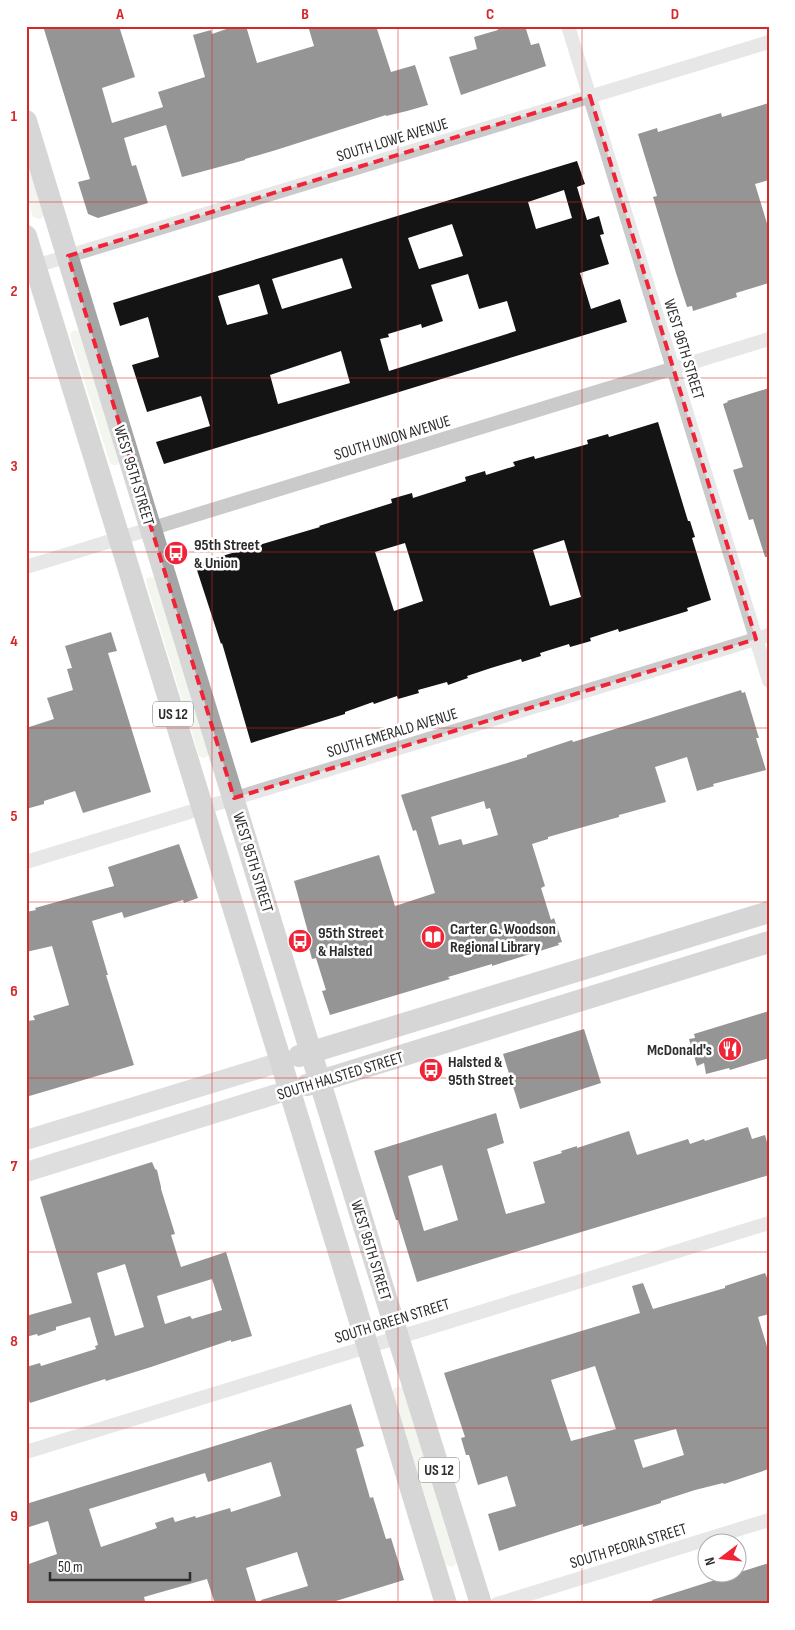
<svg xmlns="http://www.w3.org/2000/svg" width="795" height="1630" viewBox="0 0 795 1630" font-family="'Sofia Sans Condensed',sans-serif">
	<style>
		.green { fill: #e4ecda }
		.building { fill: #141414; fill-rule: evenodd }
		.lines { fill: none; stroke-linecap: round; stroke-linejoin: round }
		.minor { stroke: #cacaca; stroke-width: 14 }
		.secondary { stroke: #b7b7b7; stroke-width: 20 }
		.primary { stroke: #a5a5a5; stroke-width: 22 }
		.marked { fill: none; stroke: #f12337; stroke-width: 4; stroke-dasharray: 10 6; stroke-linejoin: round }
		.grid { fill: none; stroke: #d62828; stroke-width: 1; stroke-opacity: 0.55 }
		.labels { text-anchor: middle; stroke-width: 5; stroke-linejoin: round; paint-order: stroke }
		.shield { fill: #fff; stroke: #6c6c6c; stroke-width: 1 }
		.shield-label { font-size: 15px; font-weight: bold; fill: #2d2d2d }
		.street-label { font-size: 16px; fill: #2d2d2d; stroke: #fff }
		.poi-label { font-size: 16px; font-weight: bold; fill: #2d2d2d; stroke: #fff; text-anchor: start }
		.neatline { fill: none; stroke: #d62828; stroke-width: 2 }
		.grid-label { font-size: 16px; text-anchor: middle; font-weight: bold; fill: #d62828 }
	</style>
	<rect width="100%" height="100%" fill="#fff"/>
	<g class="green">
		<polygon points="26,159 44,216 40,219 33,217 26,192"/>
		<polygon points="76,330 79,332 119,461 117,465 114,465 110,463 70,335 72,331"/>
		<polygon points="151,577 155,578 209,755 204,758 199,756 146,582 147,578"/>
		<polygon points="397,1387 401,1387 403,1389 456,1562 455,1565 452,1567 446,1565 393,1392 393,1389"/>
	</g>
	<g class="building">
		<polygon points="43,26 119,26 135,77 102,88 112,123 163,107 158,92 205,77 193,35 211,30 212,34 235,26 246,26 257,63 314,46 308,26 376,26 391,72 415,65 428,105 407,111 386,116 386,115 276,150 245,159 245,160 182,177 166,125 124,138 132,166 136,165 148,203 98,218 88,214 78,182 90,179"/>
		<polygon points="497,26 525,26 531,45 539,43 546,66 461,95 449,57 477,49 474,37 498,30"/>
		<polygon points="769,103 769,180 755,184 769,230 769,283 736,293 737,297 693,311 692,306 687,307 676,273 653,197 657,196 638,134 657,128 658,132 721,113 722,117"/>
		<path d="M 577,161 L 585,184 L 577,187 L 587,220 L 599,216 L 604,234 L 600,235 L 609,264 L 580,273 L 591,309 L 620,299 L 627,322 L 164,464 L 156,442 L 210,426 L 201,396 L 147,412 L 132,365 L 159,357 L 148,317 L 120,326 L 113,303 ZM 564,190 L 572,218 L 536,229 L 528,202 ZM 452,224 L 463,256 L 419,269 L 408,238 ZM 342,258 L 352,288 L 282,309 L 272,279 ZM 468,274 L 479,309 L 507,301 L 516,331 L 389,371 L 380,339 L 389,337 L 388,334 L 421,324 L 422,328 L 443,321 L 431,285 ZM 259,284 L 268,314 L 227,325 L 218,296 ZM 341,351 L 350,383 L 278,404 L 270,375 Z"/>
		<polygon points="769,388 769,557 765,557 753,519 749,520 733,470 743,467 723,404 728,402 727,401"/>
		<path d="M 658,422 L 688,521 L 690,521 L 695,537 L 692,538 L 711,600 L 687,608 L 688,611 L 619,632 L 618,629 L 590,638 L 591,641 L 570,647 L 569,644 L 540,653 L 541,656 L 522,662 L 521,659 L 491,668 L 467,676 L 468,678 L 448,685 L 447,682 L 418,690 L 419,693 L 398,699 L 397,696 L 374,704 L 373,702 L 345,712 L 345,714 L 251,743 L 222,643 L 221,644 L 195,564 L 320,527 L 319,526 L 392,503 L 391,499 L 412,493 L 413,498 L 466,481 L 465,477 L 485,471 L 486,475 L 515,466 L 513,462 L 534,456 L 535,459 L 588,444 L 587,440 L 608,434 L 609,437 ZM 564,540 L 581,597 L 550,606 L 533,550 ZM 405,543 L 423,601 L 394,611 L 375,552 Z"/>
		<polygon points="111,632 117,651 108,653 151,792 83,813 75,791 44,801 44,804 26,809 26,728 54,719 47,698 73,690 67,669 72,668 65,646"/>
		<path d="M 741,690 L 742,693 L 745,692 L 759,738 L 756,738 L 766,770 L 713,784 L 714,786 L 697,791 L 687,757 L 655,767 L 666,802 L 619,815 L 619,817 L 601,822 L 548,837 L 548,839 L 532,844 L 545,886 L 541,888 L 551,920 L 554,918 L 562,942 L 558,943 L 559,945 L 492,966 L 492,964 L 448,977 L 450,979 L 330,1015 L 322,991 L 326,990 L 316,958 L 312,959 L 305,933 L 308,932 L 294,881 L 379,855 L 395,906 L 435,893 L 416,830 L 413,831 L 401,795 L 527,757 L 527,755 L 572,740 L 573,742 ZM 484,801 L 486,809 L 490,808 L 498,835 L 463,845 L 461,839 L 439,845 L 431,817 Z"/>
		<polygon points="179,844 198,898 184,903 183,900 124,918 122,912 92,921 108,975 106,975 134,1065 26,1097 26,1021 35,1020 33,1016 69,1005 52,946 26,952 26,912 36,910 35,908 114,886 108,867"/>
		<polygon points="769,1011 769,1058 730,1070 729,1068 706,1074 704,1063 697,1066 689,1039 695,1038 694,1034"/>
		<polygon points="584,1029 601,1083 520,1109 503,1054"/>
		<path d="M 496,1113 L 504,1143 L 487,1149 L 506,1214 L 545,1203 L 533,1162 L 562,1153 L 561,1151 L 577,1146 L 577,1148 L 629,1131 L 637,1155 L 688,1139 L 690,1144 L 704,1139 L 705,1141 L 748,1127 L 752,1139 L 765,1135 L 769,1149 L 769,1175 L 417,1282 L 398,1220 L 396,1220 L 374,1151 ZM 442,1165 L 458,1220 L 424,1231 L 408,1176 Z"/>
		<path d="M 152,1162 L 155,1169 L 157,1170 L 161,1187 L 161,1189 L 175,1234 L 171,1235 L 181,1267 L 226,1252 L 252,1336 L 231,1342 L 231,1340 L 151,1367 L 106,1381 L 105,1379 L 30,1403 L 26,1392 L 26,1367 L 40,1363 L 41,1366 L 96,1349 L 95,1346 L 98,1345 L 90,1317 L 56,1327 L 56,1330 L 38,1336 L 37,1334 L 26,1337 L 26,1316 L 72,1303 L 40,1197 ZM 125,1264 L 144,1327 L 115,1336 L 97,1273 ZM 212,1279 L 222,1310 L 192,1319 L 190,1316 L 165,1324 L 157,1296 Z"/>
		<path d="M 765,1273 L 769,1282 L 769,1314 L 758,1317 L 769,1353 L 769,1469 L 724,1484 L 723,1483 L 695,1490 L 661,1501 L 661,1503 L 583,1527 L 583,1524 L 499,1551 L 488,1514 L 516,1506 L 507,1476 L 478,1485 L 469,1455 L 466,1455 L 461,1438 L 465,1437 L 444,1373 L 640,1313 L 632,1286 L 643,1283 L 653,1309 L 725,1288 L 725,1286 ZM 595,1366 L 616,1429 L 571,1441 L 551,1380 ZM 676,1429 L 684,1455 L 643,1468 L 634,1440 Z"/>
		<path d="M 351,1404 L 364,1446 L 356,1449 L 370,1498 L 373,1497 L 386,1539 L 391,1538 L 404,1580 L 336,1601 L 337,1604 L 262,1604 L 261,1600 L 308,1586 L 297,1552 L 246,1568 L 257,1604 L 215,1604 L 207,1579 L 144,1597 L 145,1601 L 135,1604 L 26,1604 L 26,1565 L 57,1554 L 48,1521 L 26,1528 L 26,1504 ZM 271,1462 L 281,1496 L 231,1512 L 230,1508 L 196,1518 L 195,1516 L 175,1522 L 173,1517 L 155,1523 L 157,1528 L 101,1547 L 89,1509 L 205,1473 L 208,1482 Z"/>
		<polygon points="769,1563 769,1604 653,1604 652,1600"/>
	</g>
	<g class="lines">
		<g class="minor">
			<polyline points="568,26 769,681"/>
			<polyline points="29,268 769,42"/>
			<polyline points="26,567 769,339"/>
			<polyline points="26,862 769,635"/>
			<polyline points="26,1452 769,1223"/>
			<polyline points="497,1604 769,1520"/>
		</g>
		<g class="secondary">
			<polyline points="26,1140 281,1062"/>
			<polyline points="26,1172 289,1090"/>
		</g>
		<g class="primary">
			<polyline points="26,121 398,1337 481,1604"/>
			<polyline points="26,236 281,1062 446,1604"/>
			<polyline points="299,1056 769,912"/>
			<polyline points="307,1085 769,942"/>
		</g>
	</g>
	<path d="M0 0H795V1630H0ZM 590,96 L 756,639 L 234,798 L 68,256 Z" fill="#fff" fill-opacity=".55" fill-rule="evenodd"/>
	<path class="marked" d="M 590,96 L 756,639 L 234,798 L 68,256 Z"/>
	<path class="grid" d="M 212,26 L 212,1604M 398,26 L 398,1604M 582,26 L 582,1604M 26,202 L 769,202M 26,378 L 769,378M 26,552 L 769,552M 26,728 L 769,728M 26,902 L 769,902M 26,1078 L 769,1078M 26,1252 L 769,1252M 26,1428 L 769,1428"/>
	<defs>
		<g id="bus-disc" transform="scale(1.25)"><circle r="9.5" fill="#f12337" stroke="#fff"/><path d="M-5-6H5V4H4V6H2V4H-2V6H-4V4H-5ZM-3.5-4V0h7V-4ZM-3.5 1.2v1.5H-2V1.2ZM2 1.2v1.5H3.5V1.2Z" fill="#fff"/></g>
		<g id="library-disc" transform="scale(1.25)"><circle r="9.5" fill="#f12337" stroke="#fff"/><path d="M-6-4Q-3-5.5-.7-3.5V5Q-3 3-6 4ZM6-4Q3-5.5 .7-3.5V5Q3 3 6 4Z" fill="#fff"/></g>
		<g id="restaurant-disc" transform="scale(1.25)"><circle r="9.5" fill="#f12337" stroke="#fff"/><path d="M-5-6h1v4h1v-4h1v4h1v-4h1v5L-1.5 .5V6h-2V.5L-5-1ZM5-6V6H3V1.5H1.5Q1.5-4 5-6Z" fill="#fff"/></g>
	</defs>
	<g fill-rule="evenodd">
		<use href="#bus-disc" x="176" y="553"/>
		<use href="#library-disc" x="433" y="937"/>
		<use href="#bus-disc" x="300" y="941"/>
		<use href="#restaurant-disc" x="730" y="1049"/>
		<use href="#bus-disc" x="431" y="1070"/>
	</g>
	<g class="labels">
		<g class="shield">
			<rect x="153" y="701.5" width="40" height="25" rx="4"/>
			<rect x="419" y="1457.5" width="40" height="25" rx="4"/>
		</g>
		<g class="shield-label">
			<text x="173" y="719">US 12</text>
			<text x="439" y="1475">US 12</text>
		</g>
		<g class="street-label">
			<text transform="translate(392 139) rotate(-17)" y="6">SOUTH LOWE AVENUE</text>
			<text transform="translate(685 349) rotate(73)" y="6">WEST 96TH STREET</text>
			<text transform="translate(392 437) rotate(-17)" y="6">SOUTH UNION AVENUE</text>
			<text transform="translate(135 475) rotate(73)" y="6">WEST 95TH STREET</text>
			<text transform="translate(392 732) rotate(-17)" y="6">SOUTH EMERALD AVENUE</text>
			<text transform="translate(254 862) rotate(73)" y="6">WEST 95TH STREET</text>
			<text transform="translate(340 1075) rotate(-17)" y="6">SOUTH HALSTED STREET</text>
			<text transform="translate(372 1250) rotate(73)" y="6">WEST 95TH STREET</text>
			<text transform="translate(392 1320) rotate(-17)" y="6">SOUTH GREEN STREET</text>
			<text transform="translate(628 1545) rotate(-17)" y="6">SOUTH PEORIA STREET</text>
		</g>
		<g class="poi-label">
			<text x="194" y="550">95th Street<tspan x="194" dy="18">&amp; Union</tspan></text>
			<text x="450" y="934">Carter G. Woodson<tspan x="450" dy="18">Regional Library</tspan></text>
			<text x="318" y="938">95th Street<tspan x="318" dy="18">&amp; Halsted</tspan></text>
			<text x="712" y="1055" text-anchor="end">McDonald's</text>
			<text x="448" y="1067">Halsted &amp;<tspan x="448" dy="18">95th Street</tspan></text>
		</g>
	</g>
	<rect width="795" height="1630" fill="none" stroke="#ffffff" stroke-width="55"/>
	<g transform="translate(722 1558) rotate(254)"><circle r="24" fill="#ffffff" stroke="#ababab"/>
	<path d="M0-4L9 19L0 12L-9 19Z" fill="#f12337"/>
	<text y="-8" font-size="14" font-weight="bold" text-anchor="middle" fill="#2d2d2d">N</text>
	</g>
	<path d="M50 1572v8h140v-8" fill="none" stroke="#2d2d2d" stroke-width="2.5"/>
	<text x="58" y="1572" font-size="15" fill="#2d2d2d" stroke="#ffffff" stroke-width="4" paint-order="stroke">50 m</text>
	<rect x="28" y="28" width="740" height="1574" class="neatline"/>
	<g class="grid-label">
		<text x="120" y="19">A</text>
		<text x="305" y="19">B</text>
		<text x="490" y="19">C</text>
		<text x="675" y="19">D</text>
		<text x="14" y="121">1</text>
		<text x="14" y="296">2</text>
		<text x="14" y="471">3</text>
		<text x="14" y="646">4</text>
		<text x="14" y="821">5</text>
		<text x="14" y="996">6</text>
		<text x="14" y="1171">7</text>
		<text x="14" y="1346">8</text>
		<text x="14" y="1521">9</text>
	</g>
</svg>
